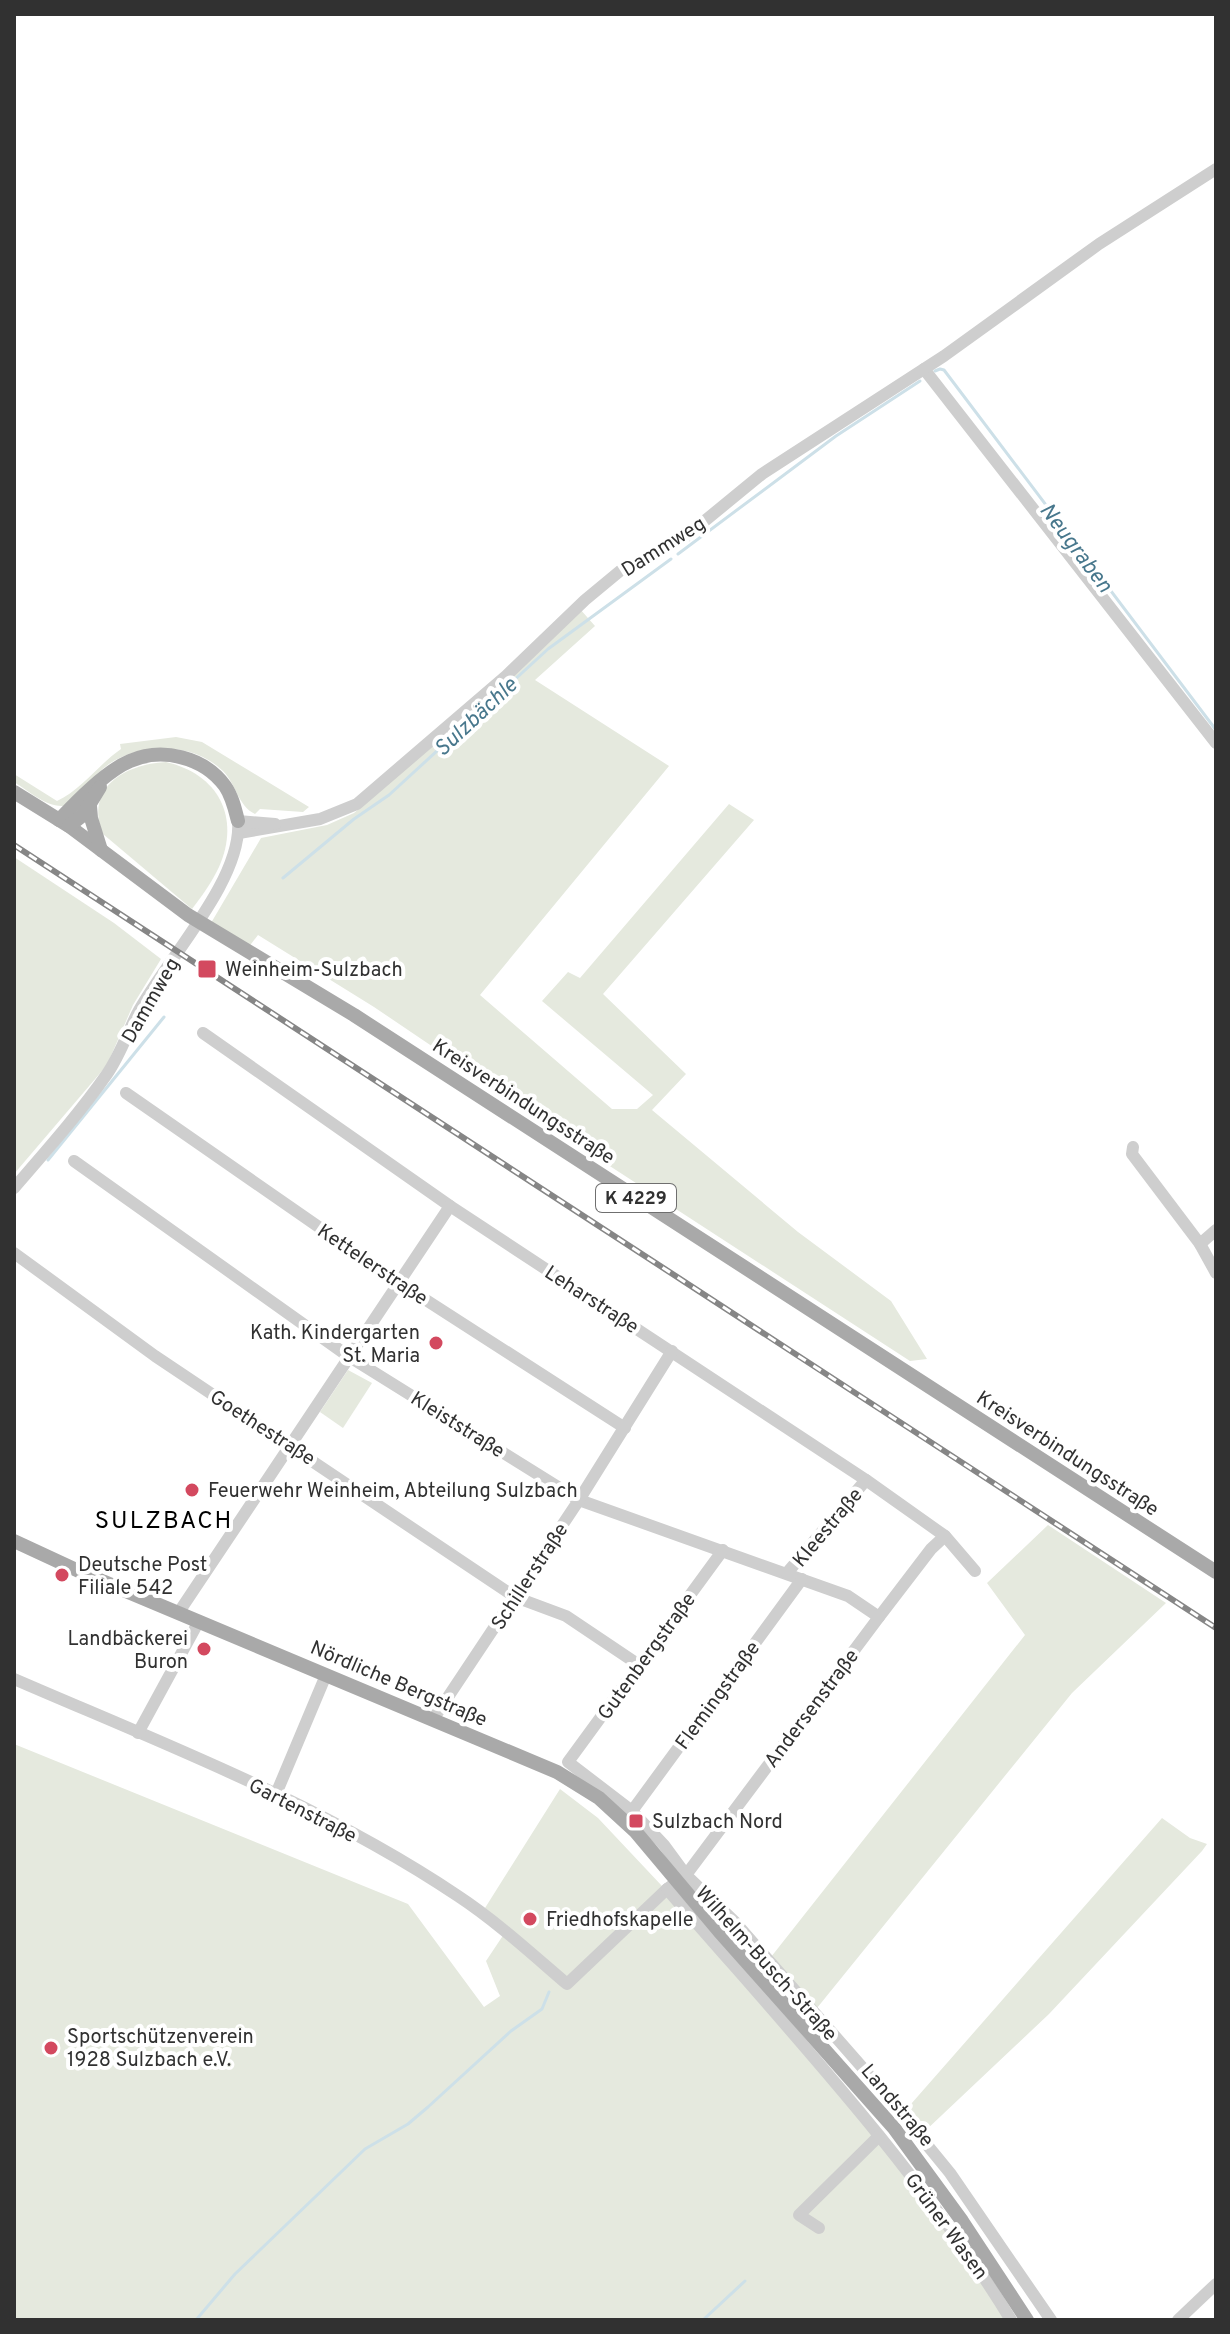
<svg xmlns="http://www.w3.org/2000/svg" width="1230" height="2334" viewBox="0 0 1230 2334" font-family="Overpass,sans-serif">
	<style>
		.green { fill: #e5e9de }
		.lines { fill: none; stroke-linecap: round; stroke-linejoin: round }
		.stream { stroke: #cde0e8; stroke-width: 3 }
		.minor { stroke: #cecece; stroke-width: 12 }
		.major { stroke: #a9a9a9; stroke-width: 14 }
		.rail-casing { stroke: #868686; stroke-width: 6 }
		.rail { stroke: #fff; stroke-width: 3; stroke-dasharray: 9; stroke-linecap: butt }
		.poi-dot { fill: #d3495f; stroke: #fff; stroke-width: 3 }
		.labels { text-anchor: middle; stroke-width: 8; stroke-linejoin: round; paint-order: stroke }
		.shield { fill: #fff; stroke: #6f6f6f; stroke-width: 2 }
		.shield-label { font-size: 18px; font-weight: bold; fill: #313131 }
		.street-label { font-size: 20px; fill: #313131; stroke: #fff }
		.poi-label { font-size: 20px; fill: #313131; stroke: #fff; text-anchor: start }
		.water-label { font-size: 22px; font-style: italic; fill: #47778c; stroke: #fff }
		.quarter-label { font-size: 24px; letter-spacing: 2px; fill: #000; stroke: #fff }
	</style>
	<rect width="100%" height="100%" fill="#fff"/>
	<g class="green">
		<polygon points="580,609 595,626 535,680 669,766 480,995 612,1109 637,1109 653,1095 542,1001 568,972 580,978 729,804 754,820 603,994 686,1074 652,1110 798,1232 891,1301 927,1359 910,1361 599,1159 374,1007 258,935 248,948 211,923 261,838 327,825 354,813 464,719"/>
		<path d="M 176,737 L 202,742 L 309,807 L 303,812 L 260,809 L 255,814 C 238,806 236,784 223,771 C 193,742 142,742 109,764 C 92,776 81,795 63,806 C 46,807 29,791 14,782 L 14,774 L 57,801 C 81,790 99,764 121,749 L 120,744 Z"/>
		<path d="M 166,762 C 218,774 241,817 219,867 C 212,882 202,896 192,909 L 103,834 C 84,788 125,764 166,762 Z"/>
		<polygon points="14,857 114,923 161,959 133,1005 107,1065 14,1174"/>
		<polygon points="348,1370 372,1383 343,1428 320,1412"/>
		<polygon points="1048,1525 1166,1603 1072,1693 817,2008 771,1957 1025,1635 987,1583"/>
		<polygon points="14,1744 408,1904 484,2007 500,1996 486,1961 508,1928 485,1908 560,1789 598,1818 662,1886 886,2135 1010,2320 14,2320"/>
		<polygon points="1162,1818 1190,1838 1207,1844 1202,1851 1049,2014 924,2132 904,2112"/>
	</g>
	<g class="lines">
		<g class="stream">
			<polyline points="935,371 940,369 944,370 1216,730"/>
			<polyline points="678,554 836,436 920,381"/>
			<polyline points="283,878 354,819 389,795 548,649 671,559"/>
			<polyline points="48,1160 164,1017"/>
			<polyline points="196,2320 235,2274 365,2149 408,2124 428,2107 511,2031 542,2009 549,1992"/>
			<polyline points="703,2320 745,2281"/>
		</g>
		<g class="minor">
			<polyline points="924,369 1216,743"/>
			<polyline points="239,833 320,819 357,804 506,676 585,600 620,571 685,537 762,474 944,356 1099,244 1216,169"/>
			<polyline points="203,1033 450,1206 866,1480 945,1536 975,1571"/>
			<polyline points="126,1093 398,1282 625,1428"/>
			<polyline points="1133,1147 1132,1154 1200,1244 1216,1273"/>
			<polyline points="74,1161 348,1356 579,1500 848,1596 879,1617"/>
			<path d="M 14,1188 C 46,1151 79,1114 107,1074 C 120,1055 127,1034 137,1014 C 165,961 243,880 238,821 L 275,824"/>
			<polyline points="1200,1244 1216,1230"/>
			<polyline points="14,1253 155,1356 515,1597 566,1616 639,1665"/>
			<polyline points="723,1550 568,1762 632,1811 664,1845 686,1875 734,1921 883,2091 950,2173 1051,2320"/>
			<polyline points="787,1573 866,1480"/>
			<polyline points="179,1612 450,1206"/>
			<path d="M 14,1679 C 164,1744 321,1804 458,1896 C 496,1921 532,1954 567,1984 L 667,1889 L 686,1875 L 879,1617 L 931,1549 L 945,1536"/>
			<polyline points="434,1718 579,1500 672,1351"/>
			<polyline points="138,1733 199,1621"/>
			<polyline points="276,1794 326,1675"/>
			<polyline points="632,1811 802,1579"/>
			<path d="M 667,1889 C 787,2028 915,2163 1011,2320"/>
			<polyline points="819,2228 799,2215 879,2136"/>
			<polyline points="1178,2320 1216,2284"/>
		</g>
		<g class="major">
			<polyline points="14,792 69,826 188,915 354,1015 1216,1572"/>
			<polyline points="90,806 91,818 101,850"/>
			<path d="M 59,820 C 77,801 106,771 130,761 C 162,747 204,757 225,786 C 232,796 235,809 238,821"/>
			<polyline points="69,826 83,815 100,787"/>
			<polyline points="14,1541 83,1573 557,1772 599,1798 635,1831 719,1931 894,2128 962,2221 1027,2320"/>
		</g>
		<g class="rail-casing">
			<polyline id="rail" points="14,845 1216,1628"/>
		</g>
		<use href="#rail" class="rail"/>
	</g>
	<g class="poi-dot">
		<rect x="197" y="959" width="20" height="20" rx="4"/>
		<circle cx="436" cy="1343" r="8"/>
		<circle cx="192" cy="1490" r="8"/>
		<circle cx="62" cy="1575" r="8"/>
		<circle cx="204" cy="1649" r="8"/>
		<rect x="628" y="1813" width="16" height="16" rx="4"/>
		<circle cx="530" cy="1919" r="8"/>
		<circle cx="51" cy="2048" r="8"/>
	</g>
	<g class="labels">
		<rect class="shield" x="596" y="1184" width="80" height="28" rx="6"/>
		<g class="shield-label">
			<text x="636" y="1204">K 4229</text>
		</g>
		<g class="street-label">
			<text transform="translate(663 546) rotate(-32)" y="7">Dammweg</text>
			<text transform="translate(150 1000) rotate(-60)" y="7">Dammweg</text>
			<text transform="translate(524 1101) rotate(33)" y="7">Kreisverbindungsstraße</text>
			<text transform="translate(373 1264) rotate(34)" y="7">Kettelerstraße</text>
			<text transform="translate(592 1299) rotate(33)" y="7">Leharstraße</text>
			<text transform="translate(458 1424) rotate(32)" y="7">Kleiststraße</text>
			<text transform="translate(263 1427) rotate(33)" y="7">Goethestraße</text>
			<text transform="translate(1068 1453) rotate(33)" y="7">Kreisverbindungsstraße</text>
			<text transform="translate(827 1527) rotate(-50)" y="7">Kleestraße</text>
			<text transform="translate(529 1576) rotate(-57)" y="7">Schillerstraße</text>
			<text transform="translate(646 1656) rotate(-54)" y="7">Gutenbergstraße</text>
			<text transform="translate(399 1683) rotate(23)" y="7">Nördliche Bergstraße</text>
			<text transform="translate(717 1695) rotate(-54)" y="7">Flemingstraße</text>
			<text transform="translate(811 1708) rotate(-53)" y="7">Andersenstraße</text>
			<text transform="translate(303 1810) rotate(27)" y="7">Gartenstraße</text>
			<text transform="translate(767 1963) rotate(48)" y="7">Wilhelm-Busch-Straße</text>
			<text transform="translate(898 2105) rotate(50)" y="7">Landstraße</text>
			<text transform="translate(947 2226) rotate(54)" y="7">Grüner Wasen</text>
		</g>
		<g class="poi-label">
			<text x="225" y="976">Weinheim-Sulzbach</text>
			<text x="420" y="1339" text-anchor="end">Kath. Kindergarten<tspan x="420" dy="23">St. Maria</tspan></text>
			<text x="208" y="1497">Feuerwehr Weinheim, Abteilung Sulzbach</text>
			<text x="78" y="1571">Deutsche Post<tspan x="78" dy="23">Filiale 542</tspan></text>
			<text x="188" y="1645" text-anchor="end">Landbäckerei<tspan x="188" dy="23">Buron</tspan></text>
			<text x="652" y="1828">Sulzbach Nord</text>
			<text x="546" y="1926">Friedhofskapelle</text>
			<text x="67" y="2043">Sportschützenverein<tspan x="67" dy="23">1928 Sulzbach e.V.</tspan></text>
		</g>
		<g class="water-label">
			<text transform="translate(1077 547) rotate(53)" y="8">Neugraben</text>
			<text transform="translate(475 716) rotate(-43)" y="8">Sulzbächle</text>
		</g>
		<g class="quarter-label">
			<text x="164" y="1528">SULZBACH</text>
		</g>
	</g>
	<rect width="1230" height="2334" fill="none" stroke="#313131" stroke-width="32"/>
</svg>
